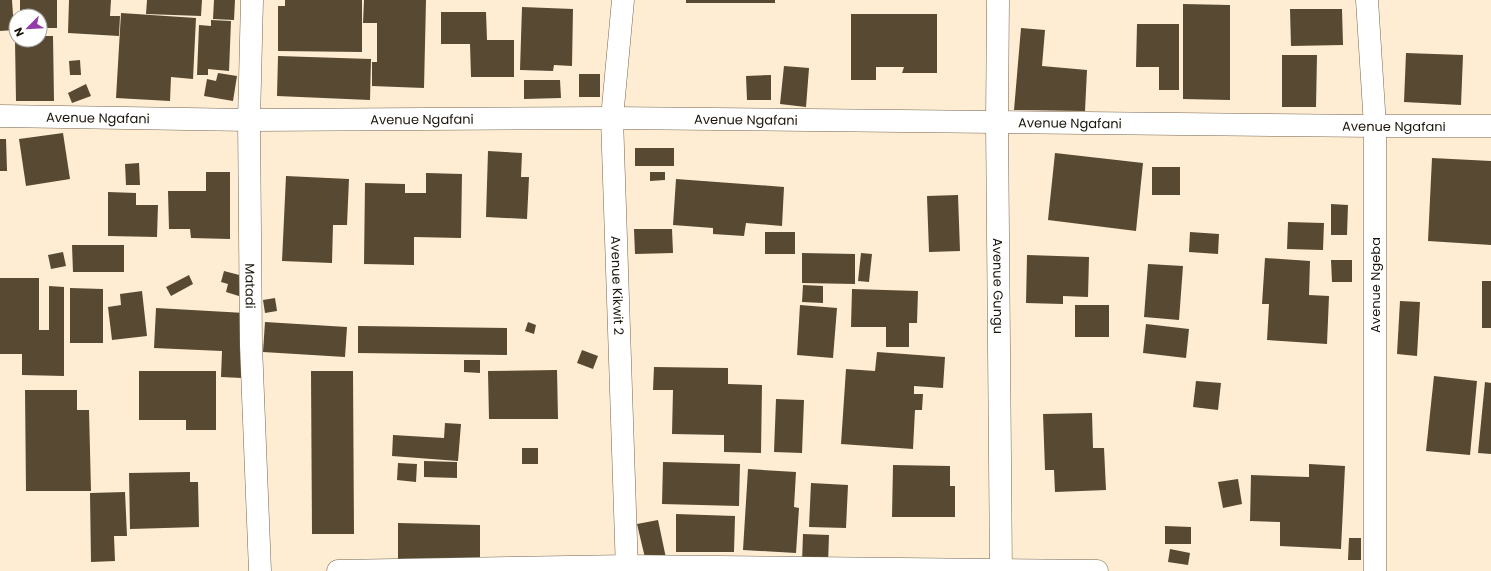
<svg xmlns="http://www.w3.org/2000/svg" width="1491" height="571" viewBox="0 0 1491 571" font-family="Poppins,sans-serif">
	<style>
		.building { fill: #574932 }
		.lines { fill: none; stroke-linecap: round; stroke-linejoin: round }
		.minor-casing { stroke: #76664f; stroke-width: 23 }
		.minor { stroke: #fff; stroke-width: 22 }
		.labels { text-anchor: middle; stroke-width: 4; stroke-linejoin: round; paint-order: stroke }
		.street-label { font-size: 13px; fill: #1a140a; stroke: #fff }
	</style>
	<rect width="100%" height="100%" fill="#ffedd3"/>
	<g class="building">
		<polygon points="0,0 12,0 14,30 0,31"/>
		<polygon points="20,0 57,0 57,28 40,28 40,16 20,16"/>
		<polygon points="69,0 111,0 110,16 120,16 119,36 68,33"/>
		<polygon points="147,0 202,0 201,16 146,14"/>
		<polygon points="214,0 235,0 234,20 213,19"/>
		<polygon points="285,0 362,0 362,52 278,51 278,6 285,6"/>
		<polygon points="364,0 426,0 424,88 372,86 372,62 377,62 377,23 363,23"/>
		<rect x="686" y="0" width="89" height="3"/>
		<polygon points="1183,4 1230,5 1230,100 1183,99"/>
		<polygon points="522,7 573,9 572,66 554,65 553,71 520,70"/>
		<polygon points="1290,9 1342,9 1343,45 1291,46"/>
		<polygon points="441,12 486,12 487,40 514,40 514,77 471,77 470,44 441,44"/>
		<polygon points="121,13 196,18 193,79 171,77 170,101 116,98"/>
		<polygon points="851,14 937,14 937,73 902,73 904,67 876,67 876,80 851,80"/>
		<polygon points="211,20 231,21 229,71 208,69 208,75 197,75 199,25 211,26"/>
		<polygon points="1137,24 1179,24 1179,90 1159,90 1159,67 1136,67"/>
		<polygon points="1021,28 1045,30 1042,66 1087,70 1085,111 1014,110"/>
		<polygon points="40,36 53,36 54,101 16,101 15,40 40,40"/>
		<polygon points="1406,53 1463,55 1461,105 1404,102"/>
		<polygon points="1282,55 1317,55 1316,107 1282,107"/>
		<polygon points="278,56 371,59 370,100 277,96"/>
		<polygon points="80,60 81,75 70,75 69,61"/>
		<polygon points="784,66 809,68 806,107 780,104"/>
		<polygon points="218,73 237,76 233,101 204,96 207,79 216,81"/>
		<rect x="579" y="74" width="21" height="23"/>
		<polygon points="771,75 771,100 747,100 746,76"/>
		<polygon points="524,80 560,80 561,98 524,99"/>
		<polygon points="86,84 91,96 72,103 68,93"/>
		<polygon points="63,133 70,179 26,186 19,139"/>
		<polygon points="0,139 6,139 7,171 0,171"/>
		<rect x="635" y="148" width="39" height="18"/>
		<polygon points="488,151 522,153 521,177 529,177 527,219 486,217"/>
		<polygon points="1055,153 1143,163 1136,231 1048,220"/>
		<polygon points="1432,158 1491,161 1491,245 1428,241"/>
		<polygon points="139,163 140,185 126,185 125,164"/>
		<rect x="1152" y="167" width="28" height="28"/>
		<polygon points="206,172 230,172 230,239 191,238 190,229 169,229 168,191 206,191"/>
		<polygon points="650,172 665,172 665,180 650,181"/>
		<polygon points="426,173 462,174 461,238 414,237 414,265 364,264 365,183 405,184 405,193 426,193"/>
		<polygon points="286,176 349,179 347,225 333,225 332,263 282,261"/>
		<polygon points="676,179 784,187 782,226 746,223 744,236 713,234 713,228 673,225"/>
		<polygon points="108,192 136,193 136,205 158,205 157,237 108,236"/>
		<polygon points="958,195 960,251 929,252 927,196"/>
		<polygon points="1331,204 1348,205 1347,235 1331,235"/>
		<polygon points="1288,222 1324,223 1323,250 1287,249"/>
		<polygon points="634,229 672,229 673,253 635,254"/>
		<rect x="765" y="232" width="30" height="22"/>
		<polygon points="1190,232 1219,234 1218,254 1189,252"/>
		<polygon points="72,245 124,245 124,272 73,272"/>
		<polygon points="63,252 66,266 51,269 48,255"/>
		<polygon points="802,253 855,254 855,284 802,283"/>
		<polygon points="861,253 872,254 869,282 858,281"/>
		<polygon points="1027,255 1089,257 1088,297 1063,296 1063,304 1026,303"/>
		<polygon points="1265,258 1310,261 1309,295 1329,296 1327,344 1267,340 1269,304 1262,304"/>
		<polygon points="1331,260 1352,260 1352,282 1332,282"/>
		<polygon points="1148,264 1183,266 1179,320 1144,317"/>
		<polygon points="224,271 247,277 242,297 226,292 228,284 221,282"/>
		<polygon points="189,275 193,284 171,296 166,287"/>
		<polygon points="0,278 39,278 39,330 49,330 49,286 64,287 64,376 22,375 22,354 0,354"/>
		<rect x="1482" y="281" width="9" height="47"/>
		<polygon points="803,285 823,286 823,303 802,302"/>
		<polygon points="70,288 103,289 103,343 70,343"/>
		<polygon points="852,289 918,291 917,323 909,323 909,347 886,347 886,327 851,327"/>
		<polygon points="142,291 147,336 112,340 108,307 121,305 120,294"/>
		<polygon points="275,298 277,311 265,313 263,300"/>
		<polygon points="1400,301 1420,302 1417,356 1397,354"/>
		<polygon points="800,305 837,308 833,358 797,355"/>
		<rect x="1075" y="305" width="34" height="32"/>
		<polygon points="156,308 245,313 242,378 221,377 222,351 154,348"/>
		<polygon points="265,322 347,327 345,357 263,352"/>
		<polygon points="528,322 536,325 534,334 525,331"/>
		<polygon points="1146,324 1189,329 1186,358 1143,353"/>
		<polygon points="358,326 507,328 507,355 358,353"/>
		<polygon points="582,350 598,356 593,369 577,363"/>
		<polygon points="877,352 945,357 943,388 914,386 914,394 923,394 922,410 915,410 913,449 841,444 846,369 875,371"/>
		<polygon points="464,360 480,360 480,373 464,372"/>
		<polygon points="654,367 728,368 728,384 762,385 761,453 724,452 724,435 672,434 673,390 653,390"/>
		<polygon points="557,370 558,419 489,419 488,371"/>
		<polygon points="139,371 216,371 216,430 186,430 186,420 139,420"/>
		<polygon points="311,371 353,371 354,534 312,534"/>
		<polygon points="1434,376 1477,381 1470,455 1426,451"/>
		<polygon points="1196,381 1221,383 1218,410 1193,407"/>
		<polygon points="1485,382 1491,383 1491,454 1478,453"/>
		<polygon points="25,390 77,390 77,410 89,410 91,491 26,491"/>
		<polygon points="776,399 804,400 802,453 774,452"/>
		<polygon points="1092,413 1093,448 1104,448 1106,490 1055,492 1054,470 1045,470 1043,414"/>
		<polygon points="445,423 461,424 458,461 392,456 393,435 444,438"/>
		<rect x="522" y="448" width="16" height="16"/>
		<polygon points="424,461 457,462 457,478 424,477"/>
		<polygon points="663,462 740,464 739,506 662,504"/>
		<polygon points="398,463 417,464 416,482 397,480"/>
		<polygon points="1309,464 1345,466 1341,549 1280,546 1280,522 1250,521 1251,475 1309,477"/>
		<polygon points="893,465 950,466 950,486 955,486 955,517 892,517"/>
		<polygon points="748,469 796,472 794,507 799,508 796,553 743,550"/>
		<polygon points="190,472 190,482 198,482 199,527 130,529 129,473"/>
		<polygon points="1238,479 1242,504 1223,508 1218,482"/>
		<polygon points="811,483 848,485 846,528 809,527"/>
		<polygon points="125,492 127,536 114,536 115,561 91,562 90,493"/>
		<polygon points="676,514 735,516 734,552 676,552"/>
		<polygon points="658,520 666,558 646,562 637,524"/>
		<polygon points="398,523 480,525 480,563 398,561"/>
		<polygon points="1165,526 1191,527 1191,544 1165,544"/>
		<polygon points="803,534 829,535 828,564 802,563"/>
		<polygon points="1349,538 1361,538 1361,560 1348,560"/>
		<polygon points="1170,549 1190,553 1188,565 1168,562"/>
	</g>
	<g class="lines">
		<g class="minor-casing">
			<g id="minor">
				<path id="s1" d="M 252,0 L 249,120 L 251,345 L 260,571"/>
				<path id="s2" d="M 623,0 L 612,118 L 627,571"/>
				<path id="s3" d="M 998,0 L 997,122 L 1001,571"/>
				<polyline points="1367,0 1375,126 1375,571"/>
				<path id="s4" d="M 0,116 L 249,120 L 612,118 L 1375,126 L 1491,126"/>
				<polyline points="338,571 627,566 1097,571"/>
			</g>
		</g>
		<use href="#minor" class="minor"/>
	</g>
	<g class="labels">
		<g class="street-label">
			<text dy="5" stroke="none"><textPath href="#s4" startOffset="98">Avenue Ngafani</textPath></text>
			<text dy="5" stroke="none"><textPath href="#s4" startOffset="422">Avenue Ngafani</textPath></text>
			<text dy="5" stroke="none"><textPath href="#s4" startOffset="746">Avenue Ngafani</textPath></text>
			<text dy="5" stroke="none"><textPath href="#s4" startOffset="1070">Avenue Ngafani</textPath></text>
			<text dy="5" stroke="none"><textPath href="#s4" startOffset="1394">Avenue Ngafani</textPath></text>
			<text dy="5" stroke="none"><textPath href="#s2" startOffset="286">Avenue Kikwit 2</textPath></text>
			<text transform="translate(1375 285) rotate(-90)" y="5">Avenue Ngeba</text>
			<text dy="5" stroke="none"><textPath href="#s1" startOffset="286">Matadi</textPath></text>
			<text dy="5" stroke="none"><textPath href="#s3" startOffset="286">Avenue Gungu</textPath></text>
		</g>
	</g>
	<g transform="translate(28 28) rotate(246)"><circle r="19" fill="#ffffff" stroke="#a3a19d"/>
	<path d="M0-3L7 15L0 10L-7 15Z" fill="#923ba8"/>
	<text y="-6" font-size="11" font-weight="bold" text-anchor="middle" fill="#1a140a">N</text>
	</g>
</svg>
